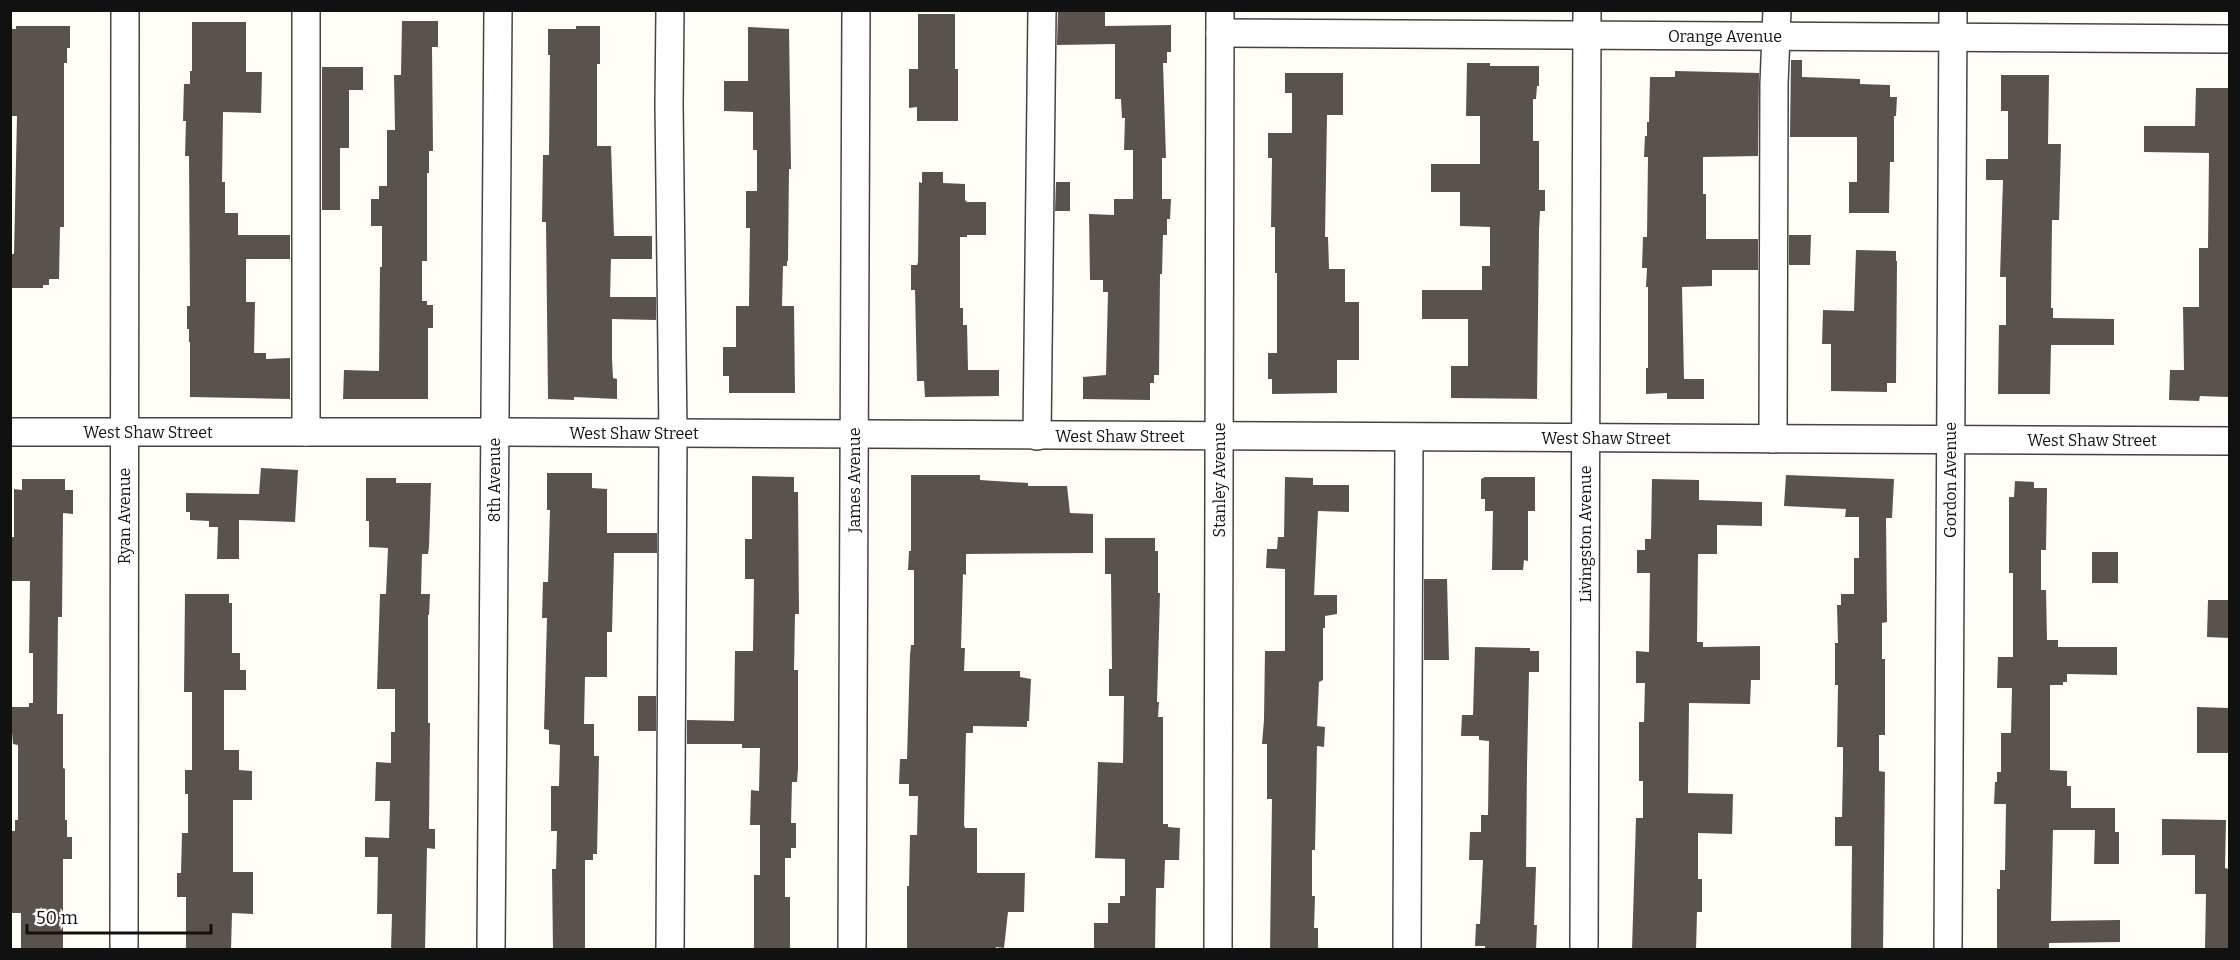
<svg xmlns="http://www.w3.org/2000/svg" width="2240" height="960" viewBox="0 0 2240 960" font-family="Bitter,serif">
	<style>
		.building { fill: #5a524d }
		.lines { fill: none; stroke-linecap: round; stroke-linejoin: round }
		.minor-casing { stroke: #444; stroke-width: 30 }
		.minor { stroke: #fff; stroke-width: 27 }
		.labels { text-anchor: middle; stroke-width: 6; stroke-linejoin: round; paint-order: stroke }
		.street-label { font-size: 16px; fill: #111; stroke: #fff }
	</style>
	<rect width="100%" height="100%" fill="#fffdf5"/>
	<g class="building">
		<polygon points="1058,10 1105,10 1105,26 1171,25 1171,52 1167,52 1167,63 1163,63 1166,158 1162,158 1162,199 1171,199 1170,219 1167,219 1167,235 1163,235 1162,274 1160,274 1159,375 1154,375 1154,383 1150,383 1150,400 1083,399 1083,377 1106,375 1108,292 1103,292 1103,280 1090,280 1089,214 1114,215 1114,199 1133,199 1133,150 1124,150 1125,118 1122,118 1121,99 1115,99 1115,44 1057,45"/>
		<polygon points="918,14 955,14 955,69 958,69 958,121 917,121 917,107 909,108 909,69 918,69"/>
		<polygon points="402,21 438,21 438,47 432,47 433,151 429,151 429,173 427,173 427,261 422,261 422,301 427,301 427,305 433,305 433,328 428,328 428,399 343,399 344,370 379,371 380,267 382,267 382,226 371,226 371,199 379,199 379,186 387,186 387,130 395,130 394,75 401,75"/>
		<polygon points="192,22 246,22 246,72 262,72 261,113 223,112 222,182 225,182 225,213 238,213 238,235 290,235 290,259 246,259 246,302 255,302 254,353 266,353 266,359 290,358 290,399 190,397 190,342 189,342 189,329 187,329 187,306 190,306 189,156 185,156 186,121 183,121 184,84 190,84 190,71 192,71"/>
		<polygon points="16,26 70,26 70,48 67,48 67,63 64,63 64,227 60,227 59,279 49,279 49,285 43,285 43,288 10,288 10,254 14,254 17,116 12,116 10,29 16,29"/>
		<polygon points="576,26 600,26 600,64 597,64 597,146 611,146 614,236 652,236 652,259 611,259 610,297 656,297 656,320 612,319 612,359 613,378 617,379 617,399 574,397 574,400 548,399 546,222 542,222 543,155 549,155 550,55 548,55 548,29 576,29"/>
		<polygon points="748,27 789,29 791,169 789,169 788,261 787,261 787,266 783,266 782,306 794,306 795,393 729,393 729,376 723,376 723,347 736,347 736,306 749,306 750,228 746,228 746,191 757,191 757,150 753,150 753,112 724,111 724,81 748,81"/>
		<polygon points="1791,60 1802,60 1802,77 1860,79 1860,84 1890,85 1890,97 1897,97 1896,116 1894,116 1894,162 1890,162 1889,213 1849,213 1849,182 1857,182 1857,137 1790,137"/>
		<polygon points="1467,63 1490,63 1490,66 1539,66 1539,86 1537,86 1536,99 1533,99 1533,141 1539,141 1539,190 1545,190 1545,211 1540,211 1539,230 1537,399 1451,398 1451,366 1468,366 1468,319 1422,319 1422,290 1482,290 1482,266 1490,266 1490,227 1460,226 1460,192 1431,192 1431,164 1480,164 1480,116 1466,116"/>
		<polygon points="322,67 363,67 363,90 349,90 349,148 340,148 340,210 322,210"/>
		<polygon points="1675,71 1759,73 1758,156 1703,157 1703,194 1706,194 1706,239 1758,239 1758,270 1712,270 1712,286 1682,287 1684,379 1704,379 1704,399 1667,399 1667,393 1646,394 1646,368 1648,368 1648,287 1646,287 1647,268 1642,268 1643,237 1647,237 1648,157 1644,157 1645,136 1647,136 1647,122 1649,122 1650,77 1675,77"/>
		<polygon points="1285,73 1343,73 1343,115 1327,115 1325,237 1328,237 1329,269 1345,269 1345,302 1359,302 1359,360 1337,360 1337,393 1272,394 1272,379 1268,379 1268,353 1277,353 1277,273 1275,273 1275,227 1271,227 1272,158 1268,158 1268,133 1292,133 1292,93 1285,93"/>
		<polygon points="2001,75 2049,75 2048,144 2061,144 2059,220 2052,220 2051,308 2053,308 2053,318 2114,319 2114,345 2051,345 2050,394 1998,394 1999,325 2006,325 2006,277 2000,277 2003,180 1986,180 1986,159 2008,159 2008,111 2001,111"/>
		<polygon points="2196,88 2229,88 2229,397 2200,396 2199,401 2169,400 2170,370 2184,370 2183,307 2199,307 2199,248 2208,248 2209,153 2144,152 2144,126 2195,126"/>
		<polygon points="922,172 943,172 943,183 965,184 965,200 967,202 986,202 986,235 967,235 967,237 960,237 960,308 963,308 963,325 967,325 968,370 999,370 999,396 925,397 924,381 917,381 915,290 911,290 911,265 917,265 918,262 919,182 922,183"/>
		<polygon points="1056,182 1070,182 1070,211 1055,211"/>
		<polygon points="1789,235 1811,235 1810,265 1789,265"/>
		<polygon points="1856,250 1896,251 1896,261 1897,261 1896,383 1887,383 1887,392 1831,391 1831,344 1822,344 1823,310 1854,311"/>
		<polygon points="261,468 298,470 295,522 239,520 239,559 217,559 218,527 209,527 209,521 190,520 190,512 186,512 186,493 259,494"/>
		<polygon points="547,473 592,473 592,488 607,489 607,533 657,533 657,553 614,553 612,632 607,632 607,677 585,677 584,724 594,724 594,756 599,756 597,854 593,854 593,860 585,860 585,950 553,950 552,869 556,869 557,831 551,831 551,786 559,786 560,745 549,744 549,730 544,729 547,618 542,618 543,582 548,582 550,510 547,510"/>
		<polygon points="911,475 980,475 980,480 1028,483 1028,486 1067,486 1070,513 1093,514 1093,553 966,554 966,575 963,574 961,648 965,648 964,671 1020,671 1020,677 1031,679 1029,721 1027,721 1027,727 973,726 973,733 966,733 964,825 965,828 977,828 977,873 1025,873 1024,912 1008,912 1004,948 996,947 995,950 907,950 907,886 909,886 910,835 917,835 918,796 909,796 909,784 899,784 900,759 907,759 910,655 911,645 914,645 914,570 908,570 909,551 911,551"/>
		<polygon points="1786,475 1894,479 1892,518 1886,518 1887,622 1882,623 1882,659 1885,659 1885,735 1879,735 1879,771 1885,772 1883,950 1851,950 1852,846 1835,846 1835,817 1842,817 1843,767 1843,747 1837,747 1838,685 1835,685 1835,643 1838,643 1837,605 1841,605 1841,594 1854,594 1854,558 1859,558 1859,517 1845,517 1846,509 1784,506"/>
		<polygon points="752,476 794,477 794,492 798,492 799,614 795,614 794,670 798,670 798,769 797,782 792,782 791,823 796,823 796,848 791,848 791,858 785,858 785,897 790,897 790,950 754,950 754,875 760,875 760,825 750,825 751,790 759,791 760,748 742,748 742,744 687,744 687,720 734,721 735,651 753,651 754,579 745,579 745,539 752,539"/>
		<polygon points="1285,477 1313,478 1313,485 1349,485 1349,512 1318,511 1314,595 1337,595 1337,614 1325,616 1325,628 1323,628 1323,680 1319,682 1317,726 1325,727 1324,747 1317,746 1315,850 1312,850 1312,896 1315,896 1314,928 1318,928 1318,950 1270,950 1272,799 1267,799 1267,744 1262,744 1264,720 1265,651 1285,651 1285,569 1266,568 1267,549 1277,549 1278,537 1284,537"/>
		<polygon points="1485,477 1535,477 1535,511 1528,511 1528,561 1524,560 1523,570 1492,570 1493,511 1485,511 1485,499 1481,499 1481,479"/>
		<polygon points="366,478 396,478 396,483 431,483 429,547 428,554 422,554 421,594 430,594 429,615 428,615 428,723 430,723 429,829 435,829 435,849 427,848 425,950 391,950 392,914 377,914 378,857 365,857 365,837 389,838 390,801 375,801 376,762 391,763 391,732 395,732 395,689 377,689 380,594 386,594 388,548 369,547 369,521 366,521"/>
		<polygon points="22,479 65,479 65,490 73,490 73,514 63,513 62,617 58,617 57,714 63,714 63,768 65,769 65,820 67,820 67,837 72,837 72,859 63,859 63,950 21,950 21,913 10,913 10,831 15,831 15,820 18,820 18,745 13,744 10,707 29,707 29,703 33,703 33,653 29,653 30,581 10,581 10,537 14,537 14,489 22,490"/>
		<polygon points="1652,479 1699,480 1699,500 1762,502 1762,526 1717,525 1717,554 1698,554 1697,642 1703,642 1703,647 1760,646 1760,680 1751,680 1750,704 1689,703 1688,793 1733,794 1732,834 1698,833 1698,879 1702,879 1702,912 1697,912 1696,950 1632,950 1636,818 1643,818 1643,781 1639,781 1639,722 1644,722 1645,683 1636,683 1636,651 1649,652 1650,573 1637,573 1637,550 1645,550 1645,539 1651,539"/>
		<polygon points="2015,481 2034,482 2034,488 2047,488 2046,550 2041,550 2041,590 2046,590 2047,640 2058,640 2058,647 2117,647 2117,675 2067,674 2067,682 2063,682 2063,685 2050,685 2050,770 2067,771 2067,786 2071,786 2071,808 2115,808 2115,832 2119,832 2119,864 2094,864 2095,830 2053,830 2051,921 2120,920 2120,942 2049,943 2049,950 1997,950 1997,889 2000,889 2000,870 2005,870 2006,804 1994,804 1995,782 1997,782 1997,772 2001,772 2001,733 2011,733 2012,688 1997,688 1998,657 2013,657 2013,573 2009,573 2009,497 2014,497"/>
		<polygon points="1105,538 1155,538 1155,551 1158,551 1158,593 1160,593 1157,702 1159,702 1158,717 1163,717 1163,824 1168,824 1168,827 1180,828 1179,860 1165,860 1164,888 1156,888 1155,950 1094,950 1094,923 1108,923 1108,903 1120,903 1120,896 1125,896 1125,859 1095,858 1098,762 1123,763 1124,696 1109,696 1109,669 1112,669 1111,574 1105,574"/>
		<rect x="2092" y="552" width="26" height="31"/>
		<polygon points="1424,579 1447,579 1449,660 1424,660"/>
		<polygon points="185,594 229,594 229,603 232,603 232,653 240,653 240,670 246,670 246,690 224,690 224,750 239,750 239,770 252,771 252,800 233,800 233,872 253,872 253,914 232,913 231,950 186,950 186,897 177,897 177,873 181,873 182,833 188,833 188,794 185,794 185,770 192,770 192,692 184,692"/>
		<polygon points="2208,600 2229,600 2229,638 2207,637"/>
		<polygon points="1475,647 1530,648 1530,651 1539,651 1539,672 1529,672 1527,766 1526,867 1536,867 1534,925 1537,925 1536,950 1485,950 1485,946 1475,946 1476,924 1480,924 1483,860 1469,860 1470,832 1481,832 1481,815 1488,815 1489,741 1479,740 1479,736 1461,736 1462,715 1473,715"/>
		<rect x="638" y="696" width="18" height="35"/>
		<polygon points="2197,707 2229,708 2229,753 2197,753"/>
		<polygon points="2162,819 2226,820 2225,868 2229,869 2229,950 2205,950 2206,894 2195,894 2195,855 2162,855"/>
	</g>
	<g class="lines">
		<g class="minor-casing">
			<g id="minor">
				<polyline points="306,10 306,432"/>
				<polyline points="1220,33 2230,39"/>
				<polyline points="10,432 495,432 2230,441"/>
				<polyline points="1037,436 1042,10"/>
				<polyline points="1773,439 1774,84 1777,10"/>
				<polyline points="124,950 125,10"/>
				<polyline points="491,950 498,10"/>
				<polyline points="670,950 673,433 669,104 670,10"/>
				<polyline points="852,950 856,10"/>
				<polyline points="1218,950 1220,10"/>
				<polyline points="1407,950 1409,438"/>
				<polyline points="1584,950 1587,10"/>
				<polyline points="1948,950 1953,10"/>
			</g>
		</g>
		<use href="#minor" class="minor"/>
	</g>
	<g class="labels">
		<g class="street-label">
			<text x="1725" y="42">Orange Avenue</text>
			<text x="148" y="438">West Shaw Street</text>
			<text x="634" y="439">West Shaw Street</text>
			<text x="1120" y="442">West Shaw Street</text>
			<text x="1606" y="444">West Shaw Street</text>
			<text x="2092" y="446">West Shaw Street</text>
			<text transform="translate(494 480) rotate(-90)" y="6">8th Avenue</text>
			<text transform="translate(854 480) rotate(-90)" y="6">James Avenue</text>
			<text transform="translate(1219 480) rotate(-90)" y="6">Stanley Avenue</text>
			<text transform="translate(1950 480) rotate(-90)" y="6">Gordon Avenue</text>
			<text transform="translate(124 516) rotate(-90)" y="6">Ryan Avenue</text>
			<text transform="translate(1585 534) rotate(-90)" y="6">Livingston Avenue</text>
		</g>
	</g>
	<rect width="2240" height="960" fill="none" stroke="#111111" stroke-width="24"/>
	<path d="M27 924v9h184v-9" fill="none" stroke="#111111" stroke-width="3"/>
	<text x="36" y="924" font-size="18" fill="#111111" stroke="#ffffff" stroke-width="4.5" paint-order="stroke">50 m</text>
</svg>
